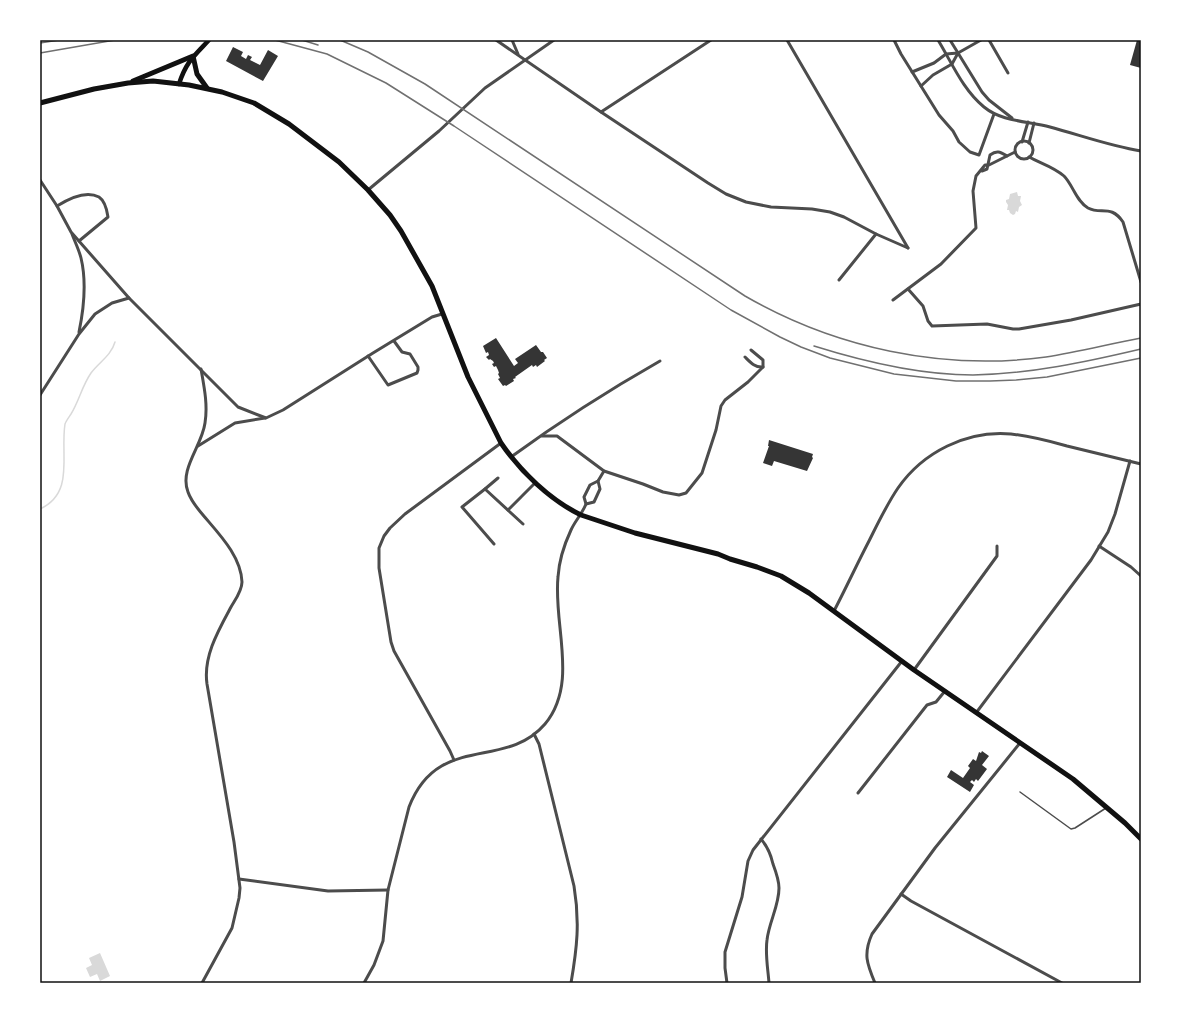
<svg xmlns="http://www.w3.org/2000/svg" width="1181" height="1023" viewBox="0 0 1181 1023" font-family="'Asap Condensed',sans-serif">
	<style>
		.water { fill: #d9d9d9 }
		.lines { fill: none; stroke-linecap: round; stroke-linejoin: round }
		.stream { stroke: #d9d9d9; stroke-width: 1.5 }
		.building { fill: #353535 }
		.service { stroke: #4c4c4c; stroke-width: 1.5 }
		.minor { stroke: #4c4c4c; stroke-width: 3 }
		.secondary { stroke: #111; stroke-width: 4.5 }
		.trunk { stroke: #111; stroke-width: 5 }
		.rail { stroke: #707070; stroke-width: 1.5 }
		.neatline { fill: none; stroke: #111; stroke-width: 1.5 }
	</style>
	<rect width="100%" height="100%" fill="#fff"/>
	<g class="water">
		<polygon points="1017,192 1018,196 1021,196 1020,201 1022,205 1019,207 1018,212 1016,211 1015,214 1013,215 1010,213 1009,210 1007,210 1008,205 1006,202 1006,200 1009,199 1010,194"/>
		<polygon points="100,953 110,976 100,981 97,974 90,977 86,968 92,965 89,958"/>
	</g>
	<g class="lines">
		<path class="stream" d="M 40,509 C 75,493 60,455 65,424 C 66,421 69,417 71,414 C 79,401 82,386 91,373 C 99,362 111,356 115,342"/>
	</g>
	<g class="building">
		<polygon points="1137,40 1141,40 1141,68 1130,65"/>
		<polygon points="233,47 243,52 241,56 246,59 248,55 252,57 250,60 260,65 268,50 278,56 263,81 226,61"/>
		<polygon points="496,338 514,366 518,363 515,359 536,345 541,352 543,352 547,358 544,360 545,361 537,367 536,365 533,367 532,365 515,377 516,378 513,379 514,381 506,386 505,385 503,386 498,379 500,378 498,374 499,373 498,370 496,366 494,367 492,364 494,363 493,361 490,359 489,360 486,357 489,355 488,352 486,353 483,346"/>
		<polygon points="769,440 813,454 812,457 813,458 807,471 774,461 772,466 763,463 769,446 768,446"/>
		<polygon points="982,751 989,756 982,765 987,769 978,781 976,779 974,782 972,780 970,782 974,785 970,792 947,777 951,770 963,778 970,768 968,766 973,759 976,761 979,752 981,753"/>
	</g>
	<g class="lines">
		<polyline class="service" points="1020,792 1071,829 1075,828 1106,808"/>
		<g class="minor">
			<polyline points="496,40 601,112 708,183 726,194 746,202 771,207 812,209 830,212 844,217 876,234 908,248"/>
			<polyline points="512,40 518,54"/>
			<polyline points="787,40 908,248"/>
			<polyline points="894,40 901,54 939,115 953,131 959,142 970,152 979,155 994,114"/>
			<path d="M 938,40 C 952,63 963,90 984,107 C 1002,122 1029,121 1050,127 C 1080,135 1110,146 1141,151"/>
			<polyline points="950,40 982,92 989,100 1012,118"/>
			<polyline points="989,40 1008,73"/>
			<polyline points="912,72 934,63 946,54 958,53 981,40"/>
			<polyline points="921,86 933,75 952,64 958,53"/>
			<polyline points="601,112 711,40"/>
			<circle cx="1024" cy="150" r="9"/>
			<polyline points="1022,142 1028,122"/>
			<polyline points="1029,143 1034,123"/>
			<path d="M 1029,157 C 1040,163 1054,167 1064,176 C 1073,185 1076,201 1088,208 C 1101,215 1111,204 1123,222 L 1141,282"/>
			<path d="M 982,171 L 987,169 L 990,155 C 997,150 1000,152 1007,156"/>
			<polyline points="40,180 57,206 71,232 129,298 238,407 266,418 283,410 373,353 432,317 442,314"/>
			<polyline points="368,190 439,131 485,88 554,40"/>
			<path d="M 57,206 C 68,199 86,190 99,197 C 105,201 107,210 108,217 L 79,241"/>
			<path d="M 72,234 C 75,242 79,250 81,258 C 87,283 84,308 79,332"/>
			<polyline points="839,280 876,234"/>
			<polyline points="908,289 923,306 928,321 932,326 987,324 1013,329 1019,329 1071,320 1141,304"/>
			<polyline points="893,300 941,264 976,228 973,191 976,176 985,165 989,165 1015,152"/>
			<polyline points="368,356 388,385 417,373 418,370 418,367 410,354 402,352 394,341"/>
			<path d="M 745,357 C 750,362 755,368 763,367"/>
			<path d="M 201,369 C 204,386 208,405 205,423 C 202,446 179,469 188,492 C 191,501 197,508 203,515 C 219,534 241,556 242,582 C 242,591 235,600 231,607 C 218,631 203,657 207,684 L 234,842 L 240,888 L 239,898 L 232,928 L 202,983"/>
			<polyline points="40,395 79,334 95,314 112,303 129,298"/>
			<polyline points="542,436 557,436 604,471 643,484 663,492 679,495 686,493 702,473 716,430 721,406 725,400 748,382 763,367 763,360 751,350"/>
			<polyline points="198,446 235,423 265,418"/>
			<path d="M 511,457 C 559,422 609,390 660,361"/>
			<polyline points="498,478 485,489 523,524"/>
			<polyline points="485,489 462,507 494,544"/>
			<polyline points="586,504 594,502 600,489 598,481"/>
			<polyline points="508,510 535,483"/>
			<polyline points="1099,546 1131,567 1141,576"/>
			<path d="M 834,611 C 846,588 857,564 869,541 C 878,523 887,504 898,488 C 923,452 967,430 1011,434 C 1030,436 1049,441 1067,446 C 1092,452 1116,458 1141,464"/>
			<polyline points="914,670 997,556 997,546"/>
			<polyline points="976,713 1091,560 1108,532 1115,514 1130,461"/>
			<path d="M 534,734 L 539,744 L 574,886 C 580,922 577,948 571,983"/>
			<polyline points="454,760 450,751 394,651 391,642 379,568 379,548 384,536 390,528 405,514 501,443"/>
			<polyline points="858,793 927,705 936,702 945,691"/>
			<path d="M 761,839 C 767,846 771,855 773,864 C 776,872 779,880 779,888 C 779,906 769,922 767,940 C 765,954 768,969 769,983"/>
			<polyline points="239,879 328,891 388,890"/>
			<polyline points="901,894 911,901 1062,983"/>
			<path d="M 364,983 L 374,965 L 383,941 L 388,890 L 409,807 C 438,732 505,771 545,724 C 579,683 553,625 558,577 C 559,561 564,545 571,530 C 575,521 582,514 586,504 L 584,497 L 590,485 L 598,481 L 604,471"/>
			<polyline points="727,983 725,968 725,952 742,897 748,861 753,850 902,661"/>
			<path d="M 875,983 C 867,964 863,954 872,934 L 935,848 L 1020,743"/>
		</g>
		<path class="secondary" d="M 179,84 C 186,62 194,56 209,40"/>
		<g class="trunk">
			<polyline points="133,81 193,56 197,74 207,88"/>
			<path d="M 40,103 L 94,89 L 128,83 L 153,81 L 189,85 L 222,92 L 254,103 L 289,124 L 339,162 L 368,190 L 390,215 L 401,231 L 432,286 L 468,377 L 501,443 C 521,472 550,500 581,515 L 635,533 L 718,554 L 730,559 L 757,567 L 781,576 L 809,593 L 914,670 L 1073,779 L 1125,823 L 1141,839"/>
		</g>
		<g class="rail">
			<polyline points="275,40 327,54 386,83 454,126 731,310 780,337 801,347 830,358 894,374 956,381 990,381 1016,380 1047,377 1141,358"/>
			<polyline points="302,40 318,45"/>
			<path d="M 340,40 L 368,52 L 425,84 L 745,296 C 835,348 942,371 1046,357 C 1078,352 1109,344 1141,338"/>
			<polyline points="40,43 59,40"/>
			<polyline points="40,53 115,40"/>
			<path d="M 814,346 C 865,362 919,375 973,375 C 1030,374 1086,362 1141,349"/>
		</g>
	</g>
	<rect width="1181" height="1023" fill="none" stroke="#ffffff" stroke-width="82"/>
	<rect x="41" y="41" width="1099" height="941" class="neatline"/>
</svg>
